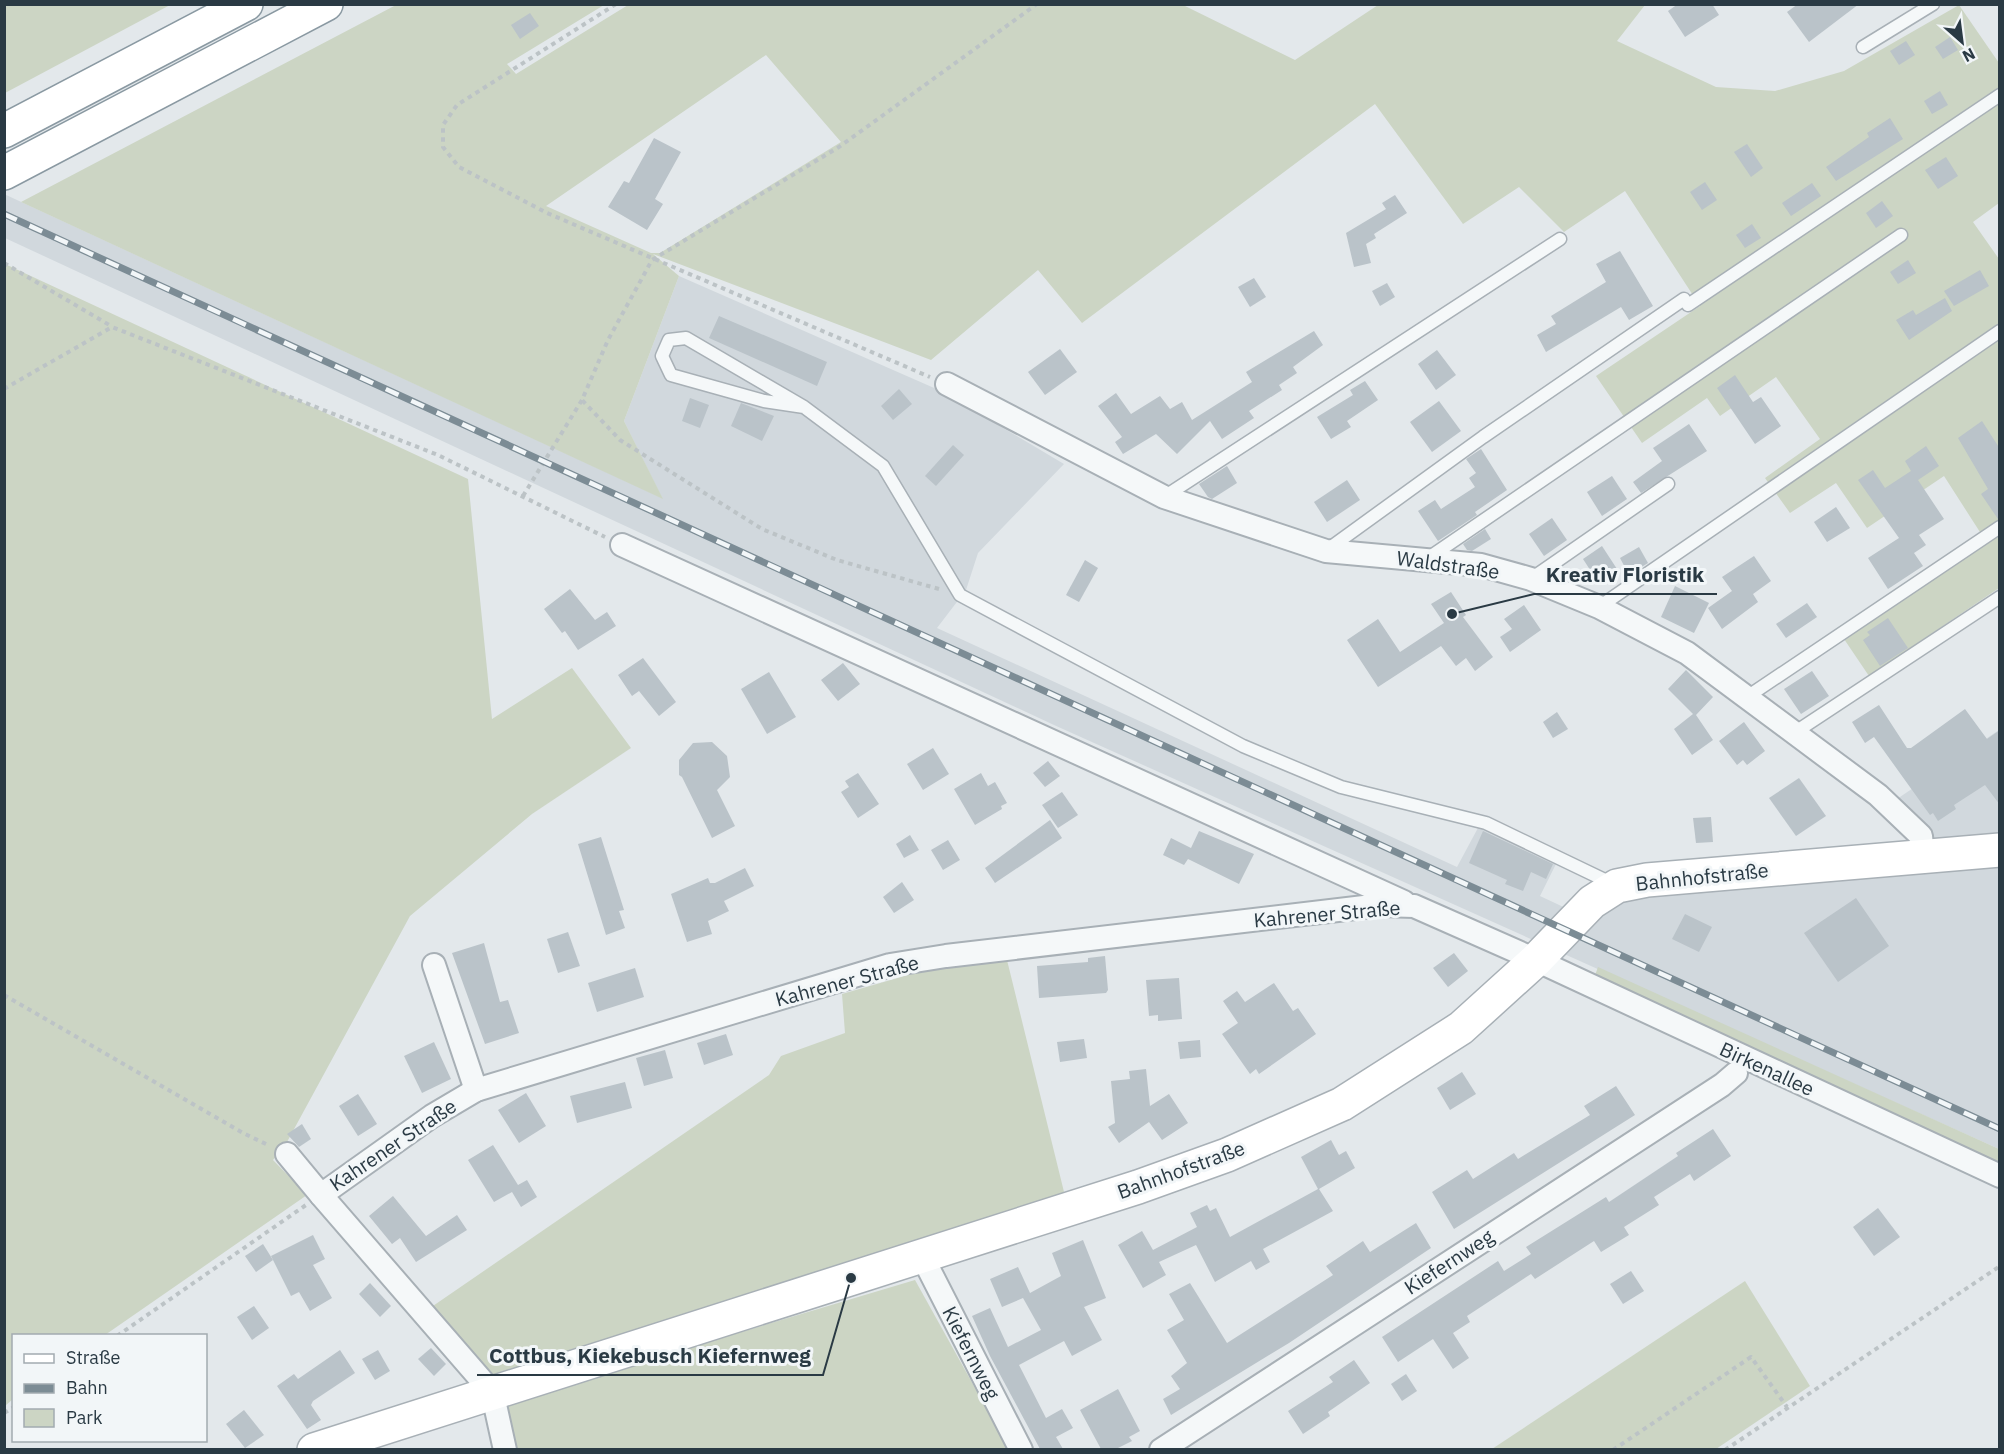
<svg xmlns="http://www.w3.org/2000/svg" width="2004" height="1454" viewBox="0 0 2004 1454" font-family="'IBM Plex Sans',sans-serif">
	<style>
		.built { fill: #d1d8dd }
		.green { fill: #ccd5c4; fill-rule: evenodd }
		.building { fill: #bac3c9 }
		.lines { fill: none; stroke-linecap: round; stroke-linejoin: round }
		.service-casing { stroke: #a8b0b6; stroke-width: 15 }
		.minor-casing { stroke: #a8b0b6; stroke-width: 26 }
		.secondary-casing { stroke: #a8b0b6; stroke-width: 36 }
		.motorway-casing { stroke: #8a99a2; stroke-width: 36 }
		.path { stroke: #bcc3c6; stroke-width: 4; stroke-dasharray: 4.5 4.5; stroke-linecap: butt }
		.service { stroke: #f5f8f9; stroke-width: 12 }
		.minor { stroke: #f5f8f9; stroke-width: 22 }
		.secondary { stroke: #fff; stroke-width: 33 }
		.motorway { stroke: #fff; stroke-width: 33 }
		.rail-casing { stroke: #7c8c95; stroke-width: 7 }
		.rail { stroke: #f2f6f8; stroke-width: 4.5; stroke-dasharray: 14; stroke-linecap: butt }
		.labels { text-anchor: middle; stroke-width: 6; stroke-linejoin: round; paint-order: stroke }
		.street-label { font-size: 20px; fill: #2a3a44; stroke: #f2f6f8 }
		.leader { fill: none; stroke: #2a3a44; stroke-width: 2 }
		.callout-dot { fill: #2a3a44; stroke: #f2f6f8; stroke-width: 2 }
		.callout-label { font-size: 21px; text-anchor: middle; font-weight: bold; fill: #2a3a44; stroke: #f2f6f8; stroke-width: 6; stroke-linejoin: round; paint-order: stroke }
	</style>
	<rect width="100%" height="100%" fill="#e3e8eb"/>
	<g class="built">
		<polygon points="4,194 662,498 624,421 679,276 941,391 1064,464 978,553 966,590 937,628 1457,867 1479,826 1556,864 1540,896 1589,919 1623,898 1999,866 1999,1149 1054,725 5,238"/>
		<polygon points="1999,730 1999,838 1940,845 1897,799"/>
	</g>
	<g class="green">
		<polygon points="5,4 170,4 170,5 5,93"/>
		<path d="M 396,5 L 604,5 L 507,64 L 516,74 L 628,5 L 1183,5 L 1295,60 L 1378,5 L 1645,5 L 1617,41 L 1716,87 L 1775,91 L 1844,71 L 1959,5 L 1999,63 L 1999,203 L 1973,222 L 1999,259 L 1999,588 L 1869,676 L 1844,639 L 1987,543 L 1944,476 L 1867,528 L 1836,483 L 1790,513 L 1765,478 L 1820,439 L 1776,377 L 1720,416 L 1707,398 L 1642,443 L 1596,376 L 1700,306 L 1625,191 L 1564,232 L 1519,187 L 1463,224 L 1375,104 L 1082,323 L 1038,270 L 931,360 L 653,254 L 679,276 L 624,421 L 663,499 L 21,202 ZM 766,55 L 841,142 L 660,253 L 651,253 L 546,206 Z"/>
		<polygon points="5,264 468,479 492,719 572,668 631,748 532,814 410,916 287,1142 273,1160 307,1195 105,1335 14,1336 13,1399 5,1406"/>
		<polygon points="1006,956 1065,1196 493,1384 430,1308 769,1075 781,1056 845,1033 842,994 908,975"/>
		<polygon points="1598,967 1999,1149 1999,1171 1594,978"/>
		<polygon points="915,1280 1009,1449 509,1449 501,1404"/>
		<polygon points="1745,1281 1810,1386 1716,1449 1492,1449"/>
	</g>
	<g class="building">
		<polygon points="1678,4 1712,4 1719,15 1685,37 1668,11"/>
		<polygon points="1798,4 1859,4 1809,42 1787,12"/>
		<polygon points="530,13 539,26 520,39 511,25"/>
		<polygon points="1950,37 1958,50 1943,59 1935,47"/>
		<polygon points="1906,41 1915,55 1899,65 1890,51"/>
		<polygon points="1940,91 1948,105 1932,114 1924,101"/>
		<polygon points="1890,118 1903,139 1836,181 1826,167 1869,137 1867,133"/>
		<polygon points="654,138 681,152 655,199 663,204 647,230 608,207 624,181 629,183"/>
		<polygon points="1747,144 1763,168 1751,177 1734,152"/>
		<polygon points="1946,157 1958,176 1938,189 1925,170"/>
		<polygon points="1705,182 1717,200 1702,210 1690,192"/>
		<polygon points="1812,183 1821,196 1791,216 1782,203"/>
		<polygon points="1395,195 1407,213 1374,234 1376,238 1366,244 1371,263 1354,267 1346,233 1386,209 1382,203"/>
		<polygon points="1882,201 1893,216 1876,228 1866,213"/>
		<polygon points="1752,224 1761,238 1745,248 1736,235"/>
		<polygon points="1620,251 1653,306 1629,320 1621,307 1546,352 1537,335 1556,324 1551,316 1606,282 1596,264"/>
		<polygon points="1908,260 1916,273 1898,284 1890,272"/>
		<polygon points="1980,270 1989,286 1954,306 1944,291"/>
		<polygon points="1254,278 1266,297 1250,307 1238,287"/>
		<polygon points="1387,283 1395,297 1380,306 1372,291"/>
		<polygon points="1945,298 1952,311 1909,340 1896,320 1913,310 1916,315"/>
		<polygon points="719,316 827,362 817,386 709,338"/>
		<polygon points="1314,331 1323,345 1293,367 1297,373 1279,385 1282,390 1249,411 1254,418 1222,439 1210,421 1177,454 1156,434 1123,454 1115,442 1122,437 1098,406 1116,393 1131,414 1160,396 1170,409 1182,402 1192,420 1252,382 1246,372"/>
		<polygon points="1060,349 1077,372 1045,395 1028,372"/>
		<polygon points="1437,350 1456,375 1436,390 1418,364"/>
		<polygon points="1735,375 1753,402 1761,397 1781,426 1755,444 1717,388"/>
		<polygon points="1365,381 1378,400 1347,421 1351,427 1331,439 1317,417 1353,395 1350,390"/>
		<polygon points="899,389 912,404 893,420 881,406"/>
		<polygon points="690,398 709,405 700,428 682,421"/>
		<polygon points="1439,401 1461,431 1432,452 1410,422"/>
		<polygon points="741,403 774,416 762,441 731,426"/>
		<polygon points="1982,421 2000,449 1998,519 1981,494 1988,489 1958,438"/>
		<polygon points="1689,424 1707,451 1641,493 1633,482 1662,461 1653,448"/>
		<polygon points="953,445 964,455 936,486 925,476"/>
		<polygon points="1926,446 1939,466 1918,480 1944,519 1919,535 1926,545 1914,553 1923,566 1888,589 1868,558 1899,538 1858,480 1873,470 1885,488 1911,471 1905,461"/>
		<polygon points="1481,449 1507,490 1475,512 1477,515 1438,541 1418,511 1435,500 1441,509 1475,487 1469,478 1476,473 1466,459"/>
		<polygon points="1227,466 1237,483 1212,499 1208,497 1199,484"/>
		<polygon points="1612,476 1627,499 1602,516 1587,492"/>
		<polygon points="1347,480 1360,500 1327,522 1314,502"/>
		<polygon points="1836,507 1850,528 1827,542 1814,522"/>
		<polygon points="1552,518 1567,540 1544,556 1529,534"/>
		<polygon points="1485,529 1491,539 1472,551 1467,550 1463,544"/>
		<polygon points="1602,546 1617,569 1598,582 1583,559"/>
		<polygon points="1639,547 1648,563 1629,575 1620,558"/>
		<polygon points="1754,556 1771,581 1753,594 1758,602 1722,629 1708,608 1732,591 1722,577"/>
		<polygon points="1085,560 1098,568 1079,602 1066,595"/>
		<polygon points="1675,586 1709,603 1694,633 1661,617"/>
		<polygon points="570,589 595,620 607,612 616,626 578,650 565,631 562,633 544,609"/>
		<polygon points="1451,592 1466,615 1463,617 1493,657 1475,671 1466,658 1456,666 1441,646 1378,687 1347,640 1378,619 1400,652 1444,623 1431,604"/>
		<polygon points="1807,603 1817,617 1786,638 1776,624"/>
		<polygon points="1524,605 1541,630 1510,652 1500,637 1512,629 1504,619"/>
		<polygon points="1888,618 1908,648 1880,666 1863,640 1870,635 1867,632"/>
		<polygon points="643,658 676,702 659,716 639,691 632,696 618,675"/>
		<polygon points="843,663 860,684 838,701 821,680"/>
		<polygon points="1686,670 1713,697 1696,715 1713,740 1692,755 1674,729 1693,714 1668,689"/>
		<polygon points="1812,671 1829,696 1801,714 1784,689"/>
		<polygon points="769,672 796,717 767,734 741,689"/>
		<polygon points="1879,705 1907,748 1911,748 1965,709 1987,739 2000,730 2000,805 1985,785 1954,805 1956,809 1938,821 1933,813 1930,815 1874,737 1865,743 1852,722"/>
		<polygon points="1557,712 1568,729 1553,738 1543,722"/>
		<polygon points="1744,722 1765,751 1747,765 1743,760 1737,765 1719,741"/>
		<polygon points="712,742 727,756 730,777 717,790 735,826 712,838 682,777 679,775 679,760 693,743"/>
		<polygon points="933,748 949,774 923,790 907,764"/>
		<polygon points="1048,761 1060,776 1045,787 1033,773"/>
		<polygon points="858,773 879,804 858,818 841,792 849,787 845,781"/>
		<polygon points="981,773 988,786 995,782 1007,803 1001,806 1002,809 975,825 954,789"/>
		<polygon points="1799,778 1826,816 1796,836 1769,798"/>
		<polygon points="1062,792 1078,815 1058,828 1042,805"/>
		<polygon points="1711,817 1713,842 1696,843 1693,818"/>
		<polygon points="1050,820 1062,838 995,883 985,868"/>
		<polygon points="1199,831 1254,854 1239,884 1188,859 1184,865 1163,855 1171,838 1191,848"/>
		<polygon points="1483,831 1553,864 1546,879 1531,872 1523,891 1505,884 1507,880 1469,863"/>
		<polygon points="910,835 919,850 904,858 896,844"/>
		<polygon points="601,837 624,910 619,911 625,928 606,935 578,844"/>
		<polygon points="948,840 960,860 943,870 931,850"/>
		<polygon points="745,868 754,886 724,901 729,911 708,921 712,934 687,942 671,894 708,878 710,883 715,883"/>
		<polygon points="902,882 914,900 894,913 883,897"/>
		<polygon points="1856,898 1889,946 1838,982 1804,933"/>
		<polygon points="1685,914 1712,927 1699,952 1672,939"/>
		<polygon points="568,932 580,966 558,973 547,939"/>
		<polygon points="484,943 500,1002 508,1000 519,1033 485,1044 452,953"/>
		<polygon points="1454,953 1468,971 1448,987 1433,968"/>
		<polygon points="1105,956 1108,990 1106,993 1039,998 1037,966 1088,962 1088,958"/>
		<polygon points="635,968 644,997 597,1012 588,983"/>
		<polygon points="1179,978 1182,1019 1158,1021 1158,1015 1149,1016 1146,980"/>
		<polygon points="1274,983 1293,1011 1298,1008 1316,1034 1259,1074 1256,1069 1250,1074 1222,1034 1238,1023 1223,1001 1237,991 1245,1002"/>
		<polygon points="726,1034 733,1055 704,1065 697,1043"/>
		<polygon points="1084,1039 1087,1058 1060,1062 1057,1042"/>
		<polygon points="1200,1040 1201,1057 1180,1059 1178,1042"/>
		<polygon points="434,1042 451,1079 422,1093 404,1056"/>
		<polygon points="665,1050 673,1078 644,1086 636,1058"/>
		<polygon points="1146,1069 1150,1106 1169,1094 1188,1123 1162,1140 1149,1122 1119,1143 1108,1127 1115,1123 1111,1081 1130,1079 1129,1071"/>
		<polygon points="1462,1072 1476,1094 1450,1110 1437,1088"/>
		<polygon points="625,1082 632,1108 577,1123 570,1096"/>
		<polygon points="1616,1086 1635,1115 1454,1229 1432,1192 1467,1170 1473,1179 1514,1153 1518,1159 1590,1115 1584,1106"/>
		<polygon points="526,1093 546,1126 519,1143 498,1110"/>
		<polygon points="358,1094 377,1124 358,1136 339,1106"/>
		<polygon points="302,1124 311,1139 299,1147 287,1134"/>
		<polygon points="1713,1129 1731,1156 1694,1181 1690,1174 1654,1197 1659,1205 1624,1227 1629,1235 1601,1252 1594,1241 1535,1279 1531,1274 1467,1316 1470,1322 1453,1333 1469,1358 1453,1369 1433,1339 1398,1362 1382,1337 1498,1261 1504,1271 1531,1254 1526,1247 1606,1197 1609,1202 1678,1156 1676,1153"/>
		<polygon points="1331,1140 1339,1155 1346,1151 1355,1168 1319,1189 1333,1211 1263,1249 1270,1262 1256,1270 1251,1261 1215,1282 1196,1245 1159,1262 1166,1275 1143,1288 1118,1245 1142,1231 1153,1250 1197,1227 1190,1213 1207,1205 1210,1211 1216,1208 1230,1237 1318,1189 1301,1157"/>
		<polygon points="493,1145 518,1185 527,1180 537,1197 521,1207 512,1192 494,1202 468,1160"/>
		<polygon points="393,1196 426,1236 457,1215 467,1230 416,1262 400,1238 392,1244 369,1216"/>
		<polygon points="1878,1208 1900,1237 1874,1256 1853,1227"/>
		<polygon points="1416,1223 1431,1248 1289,1343 1171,1415 1163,1399 1180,1389 1171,1376 1187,1363 1167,1330 1184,1320 1169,1294 1190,1283 1227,1343 1333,1275 1326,1266 1363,1241 1370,1252"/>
		<polygon points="313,1235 325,1259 313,1265 332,1298 310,1311 299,1292 291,1296 271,1256"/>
		<polygon points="1083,1240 1106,1298 1084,1307 1102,1340 1072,1356 1064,1341 1019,1365 1046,1418 1062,1409 1073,1428 1056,1437 1063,1449 1040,1449 990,1356 972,1316 990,1308 1008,1347 1041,1330 1023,1298 1002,1307 990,1279 1018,1267 1030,1293 1061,1276 1052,1253"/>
		<polygon points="263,1244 273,1260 256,1272 245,1256"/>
		<polygon points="1631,1271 1644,1291 1623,1304 1610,1284"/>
		<polygon points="370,1283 391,1306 380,1317 359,1294"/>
		<polygon points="254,1306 269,1328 252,1340 237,1317"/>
		<polygon points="431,1348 446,1364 434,1376 418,1359"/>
		<polygon points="340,1350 355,1373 313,1401 311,1405 321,1420 307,1429 277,1386 294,1374 298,1379"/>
		<polygon points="378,1350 390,1371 375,1380 362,1359"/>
		<polygon points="1354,1360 1370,1383 1328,1412 1330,1416 1303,1434 1288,1411 1333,1382 1329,1377"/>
		<polygon points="1406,1374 1417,1391 1402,1401 1391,1384"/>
		<polygon points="1118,1389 1140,1431 1129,1437 1132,1441 1116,1449 1101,1449 1080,1410"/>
		<polygon points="244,1410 264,1435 245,1448 226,1424"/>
	</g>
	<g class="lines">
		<g class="service-casing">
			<g id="service">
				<polyline points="1863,47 1933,4"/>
				<polyline points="804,407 764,401 671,375 662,356 669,340 686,338 804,407 883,466 960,595 1243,746 1341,787 1486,823 1613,884"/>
				<polyline points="1164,497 1560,239"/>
				<polyline points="1327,550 1483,437 1684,299 1688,305 2000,95"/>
				<polyline points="1427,559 1901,235"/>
				<polyline points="1531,579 1668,484"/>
				<polyline points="1599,607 2000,331"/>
				<polyline points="1747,697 2000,527"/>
				<polyline points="1794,733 2000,597"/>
			</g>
		</g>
		<g class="minor-casing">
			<g id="minor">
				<polyline points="947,384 1164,497 1326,551 1481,565 1531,579 1599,607 1687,653 1878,795 1921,836 1923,856"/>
				<polyline points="622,545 1404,902"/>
				<polyline points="434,965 476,1090"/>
				<polyline points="287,1154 321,1195"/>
				<polyline points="922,1256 1021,1450"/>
				<polyline points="491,1391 321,1195 432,1116 476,1090 890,965 946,956 1381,905 1414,906 1536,960 2000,1176"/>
				<polyline points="492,1391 505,1450"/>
				<polyline points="1161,1450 1722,1085 1736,1073"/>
			</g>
		</g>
		<g class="secondary-casing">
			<polyline id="secondary" points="314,1450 1138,1187 1227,1155 1342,1104 1461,1028 1536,960 1592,902 1617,886 1647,880 2000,850"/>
		</g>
		<g class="motorway-casing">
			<g id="motorway">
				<polyline points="4,131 246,4"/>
				<polyline points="4,173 326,4"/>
			</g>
		</g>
		<g class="path">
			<polyline points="616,4 457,105 443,125 443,147 459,167 547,213 930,377"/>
			<polyline points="4,263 111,326"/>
			<polyline points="4,389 112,327 438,455 605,537"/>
			<polyline points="523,496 582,400"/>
			<polyline points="939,589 837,560 762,529 620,440 582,400 608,340 652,260 839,147 1037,4"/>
			<polyline points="4,995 243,1133 270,1146"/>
			<polyline points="117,1336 306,1205"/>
			<polyline points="4,1413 14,1407"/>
			<polyline points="1613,1450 1751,1357 1787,1407"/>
			<polyline points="1725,1450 2000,1266"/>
		</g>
		<use href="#service" class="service"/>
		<use href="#minor" class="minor"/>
		<use href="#secondary" class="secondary"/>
		<use href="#motorway" class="motorway"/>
		<g class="rail-casing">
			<polyline id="rail" points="4,214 2000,1129"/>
		</g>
		<use href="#rail" class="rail"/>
	</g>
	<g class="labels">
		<g class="street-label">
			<text transform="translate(1448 565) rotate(8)" y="7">Waldstraße</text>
			<text transform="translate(1702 877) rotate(-6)" y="7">Bahnhofstraße</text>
			<text transform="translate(1327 914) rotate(-5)" y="7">Kahrener Straße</text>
			<text transform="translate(847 981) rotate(-15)" y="7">Kahrener Straße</text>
			<text transform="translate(1767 1069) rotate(25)" y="7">Birkenallee</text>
			<text transform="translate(393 1145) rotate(-34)" y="7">Kahrener Straße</text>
			<text transform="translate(1181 1170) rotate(-20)" y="7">Bahnhofstraße</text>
			<text transform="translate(1449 1262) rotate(-33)" y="7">Kiefernweg</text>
			<text transform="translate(971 1353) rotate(63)" y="7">Kiefernweg</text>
		</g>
	</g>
	<path class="leader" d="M1452 614L1534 594H1717M851 1278L823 1375H477"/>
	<g class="callout-dot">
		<circle cx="1452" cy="614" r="6"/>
		<circle cx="851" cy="1278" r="6"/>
	</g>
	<g class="callout-label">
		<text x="1625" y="582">Kreativ Floristik</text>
		<text x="650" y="1363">Cottbus, Kiekebusch Kiefernweg</text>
	</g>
	<rect width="2004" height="1454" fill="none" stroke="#2a3a44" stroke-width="12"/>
	<rect x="12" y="1334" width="195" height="108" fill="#f2f6f8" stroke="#a2abb0" stroke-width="1.5"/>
	<rect x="24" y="1354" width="30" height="9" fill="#ffffff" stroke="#a2abb0" stroke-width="1.5"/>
	<text x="66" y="1364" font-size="18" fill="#2a3a44">Straße</text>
	<rect x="24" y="1384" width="30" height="9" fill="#7c8c95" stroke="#a2abb0" stroke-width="1.5"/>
	<text x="66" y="1394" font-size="18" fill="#2a3a44">Bahn</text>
	<rect x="24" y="1409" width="30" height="18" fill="#ccd5c4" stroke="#a2abb0" stroke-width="1.5"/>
	<text x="66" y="1424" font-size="18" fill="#2a3a44">Park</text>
	<g transform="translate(1962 42) rotate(152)" stroke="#f2f6f8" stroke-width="4.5" paint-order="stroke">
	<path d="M0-4.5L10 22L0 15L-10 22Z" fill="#2a3a44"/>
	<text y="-9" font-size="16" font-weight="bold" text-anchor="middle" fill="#2a3a44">N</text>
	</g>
</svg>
